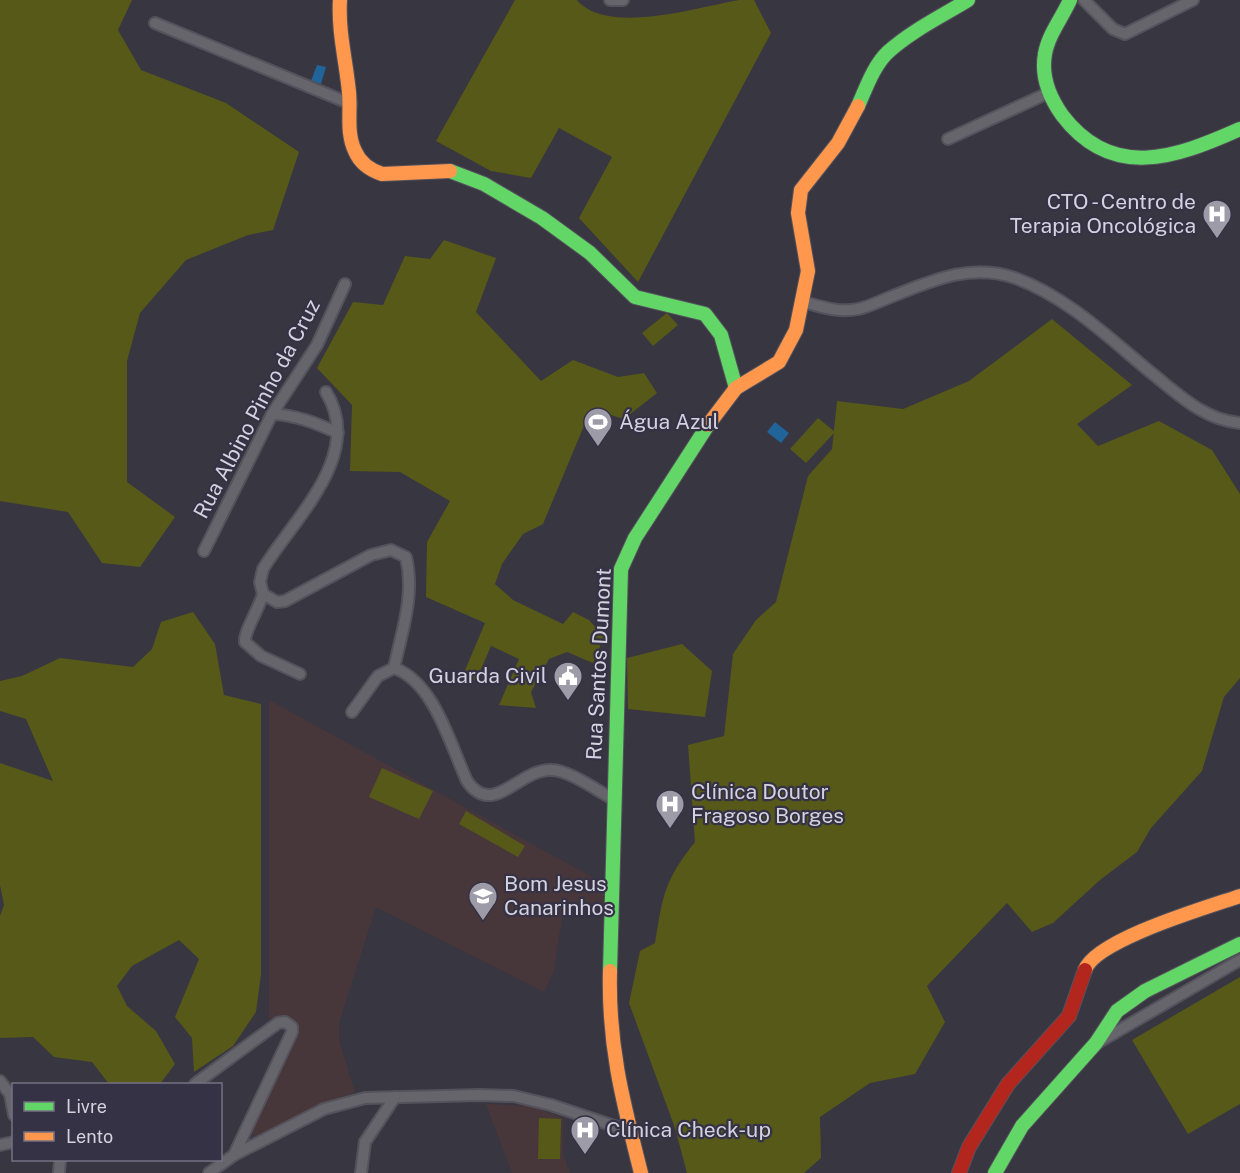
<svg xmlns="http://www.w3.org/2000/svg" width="1240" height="1173" viewBox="0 0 1240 1173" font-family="'Public Sans',sans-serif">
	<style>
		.education { fill: #48373a }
		.green { fill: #575919 }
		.water { fill: #21649a }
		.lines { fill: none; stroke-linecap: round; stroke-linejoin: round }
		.street-casing { stroke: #54525b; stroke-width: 14 }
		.fast-casing { stroke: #54525b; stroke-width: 16 }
		.slow-casing { stroke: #54525b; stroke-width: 16 }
		.jam-casing { stroke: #54525b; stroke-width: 16 }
		.street { stroke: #66656c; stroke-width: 10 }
		.fast { stroke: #63d668; stroke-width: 14 }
		.slow { stroke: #ff974d; stroke-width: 14 }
		.jam { stroke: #b3261e; stroke-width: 14 }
		.labels { text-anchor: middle; stroke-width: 4.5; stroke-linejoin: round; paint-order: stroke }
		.poi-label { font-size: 21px; fill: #d4d2de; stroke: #353245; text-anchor: start }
		.street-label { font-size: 21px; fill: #d4d2de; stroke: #353245 }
	</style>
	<rect width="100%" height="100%" fill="#383641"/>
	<g class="education">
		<polygon points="269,700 605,884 604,912 564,904 554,971 544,992 376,907 339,1023 339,1040 355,1092 310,1109 256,1138 251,1131 299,1031 294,1020 282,1017 269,1019"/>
		<polygon points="486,1104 530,1106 563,1118 563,1154 570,1173 512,1173"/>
	</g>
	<g class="green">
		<polygon points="0,0 132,0 118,30 141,70 226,103 299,152 273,230 248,235 186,260 140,313 127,361 127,482 175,517 140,567 102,563 68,512 0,501"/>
		<path d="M 515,0 L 577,0 C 607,36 698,7 739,0 L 754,0 L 771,33 L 638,282 L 579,218 L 612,157 L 559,128 L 531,178 L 491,171 L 436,141 Z"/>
		<polygon points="444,240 496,258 476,312 541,381 573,360 618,377 644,373 657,393 624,419 591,409 543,524 523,534 502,564 495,584 513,600 563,624 573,612 589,620 604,637 593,663 567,652 549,659 531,692 536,708 499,705 519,659 491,646 476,681 463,675 485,623 426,597 427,542 450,501 400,472 350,471 352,405 317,368 353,302 383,305 405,256 430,259"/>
		<polygon points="667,313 678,325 653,346 642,333"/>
		<path d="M 1052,319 L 1132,385 L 1077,424 L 1098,446 L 1159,421 L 1212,450 L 1240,494 L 1240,678 L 1224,697 L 1202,771 L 1151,828 L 1137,852 L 1100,880 L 1053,923 L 1032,932 L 1007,903 L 927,986 L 945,1022 L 915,1074 L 870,1083 L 820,1117 L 821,1158 L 804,1173 L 687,1173 L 675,1128 L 629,1003 L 640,951 L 655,943 C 663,895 664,881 695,842 L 688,745 L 724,736 L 733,654 L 756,620 L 776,602 L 808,476 L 832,449 L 837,401 L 903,409 L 969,381 Z"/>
		<polygon points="818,418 835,432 806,463 790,449"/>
		<polygon points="193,612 215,644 224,695 261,704 261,974 256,1012 233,1046 194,1072 192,1038 175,1017 199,959 179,940 132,966 117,986 127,1006 156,1031 175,1064 160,1084 109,1084 92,1062 54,1057 33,1037 0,1038 0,916 4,905 0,885 0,763 53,781 26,719 0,711 0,681 22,676 60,658 133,667 152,649 161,622"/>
		<polygon points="682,644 712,671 705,717 628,709 627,658"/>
		<polygon points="382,768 433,791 419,819 369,797"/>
		<polygon points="466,811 525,846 518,857 459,824"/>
		<polygon points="1240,977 1240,1104 1188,1134 1132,1040"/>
		<polygon points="539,1118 561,1119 560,1159 538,1159"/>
	</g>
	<g class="water">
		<polygon points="317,65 326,67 321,84 311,81"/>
		<polygon points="775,422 789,433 781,443 767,432"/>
	</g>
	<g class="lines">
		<g class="street-casing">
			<g id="street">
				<polyline points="610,0 623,0"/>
				<polyline points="1084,0 1113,29 1125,34 1193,0"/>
				<polyline points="155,23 351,104"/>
				<polyline points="948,139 1048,93"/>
				<path d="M 804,302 C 822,307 839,313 858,309 C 868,307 878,302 888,298 C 929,282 970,262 1015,278 C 1068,297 1111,340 1154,375 C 1180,396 1205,420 1240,423"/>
				<path d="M 326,392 C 365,455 294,518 263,569 L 260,582 L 263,594 L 277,602 L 285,601 L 371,555 L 391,550 L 406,557 C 415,595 402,631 394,668"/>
				<path d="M 272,414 C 296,415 316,423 338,433"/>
				<polyline points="204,551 272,414 317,345 345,284"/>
				<path d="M 263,594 C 259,609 244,631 245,642 L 261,656 L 300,674"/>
				<path d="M 352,712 L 378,676 L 394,668 C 434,682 450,744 467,781 C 493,819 519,768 552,770 C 569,770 599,792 615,800"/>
				<polyline points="1099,1042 1240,960"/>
				<polyline points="0,1081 10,1094 14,1115"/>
				<polyline points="195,1084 278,1023 285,1022 292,1027 292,1032 234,1155"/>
				<polyline points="0,1145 14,1142"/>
				<polyline points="59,1173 60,1160"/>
				<polyline points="209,1173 234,1155 324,1109 365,1098 480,1095 514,1096 551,1105 629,1131"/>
				<polyline points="361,1173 365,1142 395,1097"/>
			</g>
		</g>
		<g class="fast-casing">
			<g id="fast">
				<path d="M 1070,0 C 1062,18 1048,35 1045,54 C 1041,76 1050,98 1062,115 C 1112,181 1175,158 1240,129"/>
				<path d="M 858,106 C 866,88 874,65 888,52 C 911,31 942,16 968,0"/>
				<polyline points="450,171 484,184 542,218 590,253 635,297 705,314 721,335 736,388"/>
				<polyline points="610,971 621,569 635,538 708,425"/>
				<polyline points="995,1173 1022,1126 1096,1043 1117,1011 1145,991 1240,944"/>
			</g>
		</g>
		<g class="slow-casing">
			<g id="slow">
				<path d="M 340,0 C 338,31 346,61 349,92 C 351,111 346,133 355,151 C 360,163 370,170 382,174 L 450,171"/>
				<polyline points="708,425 736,388 779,362 796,330 808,271 798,213 801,190 838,143 858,106"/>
				<path d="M 1085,970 C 1095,940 1208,907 1240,896"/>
				<path d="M 610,971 C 608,1046 623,1102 641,1173"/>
			</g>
		</g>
		<g class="jam-casing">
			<polyline id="jam" points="959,1173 969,1147 1008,1084 1069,1016 1085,970"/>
		</g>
		<use href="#street" class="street"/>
		<use href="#fast" class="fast"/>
		<use href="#slow" class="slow"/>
		<use href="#jam" class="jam"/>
	</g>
	<defs>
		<g id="hospital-pin" transform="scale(1.5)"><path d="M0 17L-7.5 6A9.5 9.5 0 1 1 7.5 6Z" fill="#9d9ba7" stroke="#353245"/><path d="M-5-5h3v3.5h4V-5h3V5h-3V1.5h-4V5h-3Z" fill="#fff"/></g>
		<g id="stadium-pin" transform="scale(1.5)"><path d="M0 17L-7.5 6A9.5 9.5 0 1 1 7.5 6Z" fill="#9d9ba7" stroke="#353245"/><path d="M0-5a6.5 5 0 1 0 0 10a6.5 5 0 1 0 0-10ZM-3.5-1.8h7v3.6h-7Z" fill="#fff"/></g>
		<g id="civic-pin" transform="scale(1.5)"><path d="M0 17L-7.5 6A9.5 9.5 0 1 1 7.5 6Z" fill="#9d9ba7" stroke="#353245"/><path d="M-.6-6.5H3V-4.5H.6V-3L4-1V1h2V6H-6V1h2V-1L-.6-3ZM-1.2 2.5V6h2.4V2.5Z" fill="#fff"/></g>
		<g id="school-pin" transform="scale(1.5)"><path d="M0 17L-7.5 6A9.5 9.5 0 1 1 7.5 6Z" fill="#9d9ba7" stroke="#353245"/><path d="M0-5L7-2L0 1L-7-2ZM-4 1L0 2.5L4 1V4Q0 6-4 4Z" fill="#fff"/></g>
	</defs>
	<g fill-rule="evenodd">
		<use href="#hospital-pin" x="1217" y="214"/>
		<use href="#stadium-pin" x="598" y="422"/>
		<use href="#civic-pin" x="568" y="676"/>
		<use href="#hospital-pin" x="670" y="804"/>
		<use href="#school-pin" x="483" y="896"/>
		<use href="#hospital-pin" x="585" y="1130"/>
	</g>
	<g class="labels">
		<g class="poi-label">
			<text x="1196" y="209" text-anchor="end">CTO - Centro de<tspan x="1196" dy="24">Terapia Oncológica</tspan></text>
			<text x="619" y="429">Água Azul</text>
			<text x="547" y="683" text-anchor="end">Guarda Civil</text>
			<text x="691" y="799">Clínica Doutor<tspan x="691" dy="24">Fragoso Borges</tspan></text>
			<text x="504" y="891">Bom Jesus<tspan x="504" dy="24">Canarinhos</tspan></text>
			<text x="606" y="1137">Clínica Check-up</text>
		</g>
		<g class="street-label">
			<text transform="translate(257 409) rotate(-62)" y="7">Rua Albino Pinho da Cruz</text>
			<text transform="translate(599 664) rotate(-87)" y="7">Rua Santos Dumont</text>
		</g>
	</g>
	<rect x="12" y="1083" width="210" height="78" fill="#353245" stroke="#757282" stroke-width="1.5"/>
	<rect x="24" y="1102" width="30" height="9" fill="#63d668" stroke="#757282" stroke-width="1.5"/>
	<text x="66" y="1113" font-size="18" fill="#d4d2de">Livre</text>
	<rect x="24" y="1132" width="30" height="9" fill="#ff974d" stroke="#757282" stroke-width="1.5"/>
	<text x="66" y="1143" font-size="18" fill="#d4d2de">Lento</text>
</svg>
